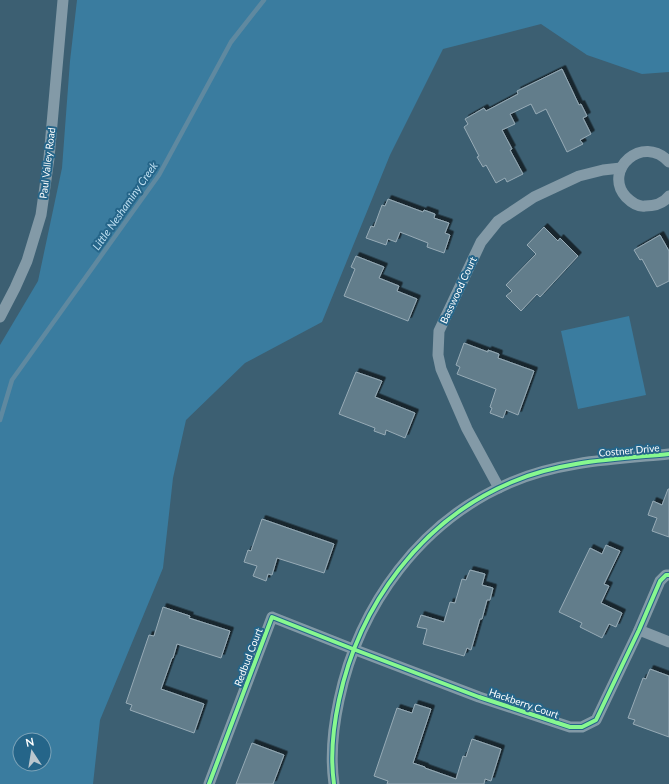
<svg xmlns="http://www.w3.org/2000/svg" width="669" height="784" viewBox="0 0 669 784" font-family="Lato,sans-serif">
	<style>
		.green { fill: #3a7c9f; fill-rule: evenodd }
		.lines { fill: none; stroke-linecap: round; stroke-linejoin: round }
		.stream { stroke: #5f89a0; stroke-width: 4.5 }
		.building { fill: #627d8b; stroke: #97abb6; filter: url(#shadow) }
		.minor { stroke: #839aa7; stroke-width: 11 }
		.cycleway-casing { stroke: #256589; stroke-width: 6 }
		.cycleway { stroke: #87f88f; stroke-width: 4 }
		.labels { text-anchor: middle; stroke-width: 4; stroke-linejoin: round; paint-order: stroke }
		.street-label { font-size: 10px; fill: #fff; stroke: #256589 }
		.water-label { font-size: 11px; font-style: italic; fill: #bedff1; stroke: #256589 }
	</style>
	<defs>
		<filter id="shadow"><feDropShadow dx="3.5" dy="-3.5" stdDeviation="0" flood-color="#0009"/></filter>
	</defs>
	<rect width="100%" height="100%" fill="#3c5f72"/>
	<g class="green">
		<path d="M 77,0 L 669,0 L 669,72 L 642,74 L 587,55 L 541,24 L 443,49 L 390,155 L 322,322 L 245,363 L 186,420 L 173,478 L 163,568 L 100,720 L 93,784 L 0,784 L 0,345 L 38,281 L 62,168 L 70,61 ZM 20,740 L 44,740 L 44,764 L 20,764 Z"/>
		<polygon points="629,316 646,395 578,409 561,331"/>
	</g>
	<g class="lines">
		<polyline class="stream" points="0,420 12,380 159,175 231,42 264,0"/>
	</g>
	<g class="building">
		<polygon points="562,69 579,105 581,104 587,116 583,118 591,134 580,140 583,144 567,152 546,109 536,114 531,104 510,114 515,124 502,130 512,149 510,150 523,174 507,182 505,178 496,183 486,165 483,167 477,157 479,156 464,127 468,124 465,119 484,108 486,111 518,94 517,91"/>
		<polygon points="388,199 423,212 424,210 435,214 434,218 449,223 445,233 450,235 444,253 427,247 428,243 400,232 396,242 388,239 386,245 366,238 371,226 374,227 382,205 385,206"/>
		<polygon points="544,227 558,241 560,238 578,256 540,297 537,294 521,311 506,296 512,291 506,285 536,254 527,245"/>
		<polygon points="660,235 669,251 669,281 657,287 642,259 640,260 634,250"/>
		<polygon points="356,256 384,267 379,278 399,286 397,291 417,299 408,321 344,296 355,269 351,267"/>
		<polygon points="464,343 488,352 488,350 499,354 498,358 534,371 518,415 506,410 503,418 490,413 492,408 490,407 496,389 457,374 460,367 456,365"/>
		<polygon points="356,372 382,381 375,397 415,413 405,438 386,430 385,435 374,431 375,428 339,414"/>
		<polygon points="668,489 669,489 669,537 652,531 657,518 648,515 653,501 662,505"/>
		<polygon points="262,519 334,544 324,573 277,558 272,575 268,574 266,581 253,576 257,566 244,562 248,550 251,551"/>
		<polygon points="606,545 620,551 604,584 609,586 601,603 622,613 616,627 609,624 602,638 580,627 582,623 559,612 590,548 602,554"/>
		<polygon points="470,570 485,574 482,585 493,588 490,600 487,600 482,619 480,619 471,650 467,648 464,656 423,644 427,629 417,627 421,615 444,622 450,602 455,603 462,579 466,580"/>
		<polygon points="163,607 190,616 189,618 230,631 221,658 177,644 173,658 172,658 161,689 204,704 194,733 130,710 132,705 126,703 149,635 154,636"/>
		<polygon points="650,669 669,676 669,737 633,724 635,720 628,718 643,678 646,679"/>
		<polygon points="415,704 431,709 413,763 425,767 425,768 456,779 463,756 466,757 472,739 501,749 491,781 485,779 484,784 387,784 388,781 374,776 397,708 412,713"/>
		<polygon points="252,743 284,755 273,784 236,784"/>
	</g>
	<g class="lines">
		<g class="minor">
			<path d="M 669,162 C 643,133 602,170 626,197 C 631,202 638,207 645,206 C 654,206 663,204 669,196"/>
			<polyline points="0,317 15,288 27,261 41,215 49,158 63,0"/>
			<polyline points="499,488 467,429 441,369 438,355 439,331 481,242 498,221 534,197 579,176 603,170 621,168"/>
			<polyline points="639,630 669,642"/>
			<polyline points="209,784 272,617 353,649 479,697 570,727 582,727 596,720 639,630 660,581 666,575 669,575"/>
			<path d="M 334,784 C 330,756 333,728 339,700 C 359,605 421,520 512,482 C 560,461 617,459 669,454"/>
		</g>
		<g class="cycleway-casing">
			<g id="cycleway">
				<polyline points="209,784 272,617 353,649 479,697 570,727 582,727 596,720 639,630 660,581 666,575 669,575"/>
				<path d="M 334,784 C 330,756 333,728 339,700 C 359,605 421,520 512,482 C 560,461 617,459 669,454"/>
			</g>
		</g>
		<use href="#cycleway" class="cycleway"/>
	</g>
	<g class="labels">
		<g class="street-label">
			<text transform="translate(47 163) rotate(-83)" y="4">Paul Valley Road</text>
			<text transform="translate(458 290) rotate(-65)" y="4">Basswood Court</text>
			<text transform="translate(629 450) rotate(-5)" y="4">Costner Drive</text>
			<text transform="translate(248 657) rotate(-69)" y="4">Redbud Court</text>
			<text transform="translate(524 703) rotate(19)" y="4">Hackberry Court</text>
		</g>
		<g class="water-label">
			<text transform="translate(125 206) rotate(-55)" y="4">Little Neshaminy Creek</text>
		</g>
	</g>
	<g transform="translate(32 752) rotate(348)"><circle r="19" fill="#256589" stroke="#7ca3b8"/>
	<path d="M0-3L7 15L0 10L-7 15Z" fill="#bbc7ce"/>
	<text y="-6" font-size="11" font-weight="bold" text-anchor="middle" fill="#ffffff">N</text>
	</g>
</svg>
